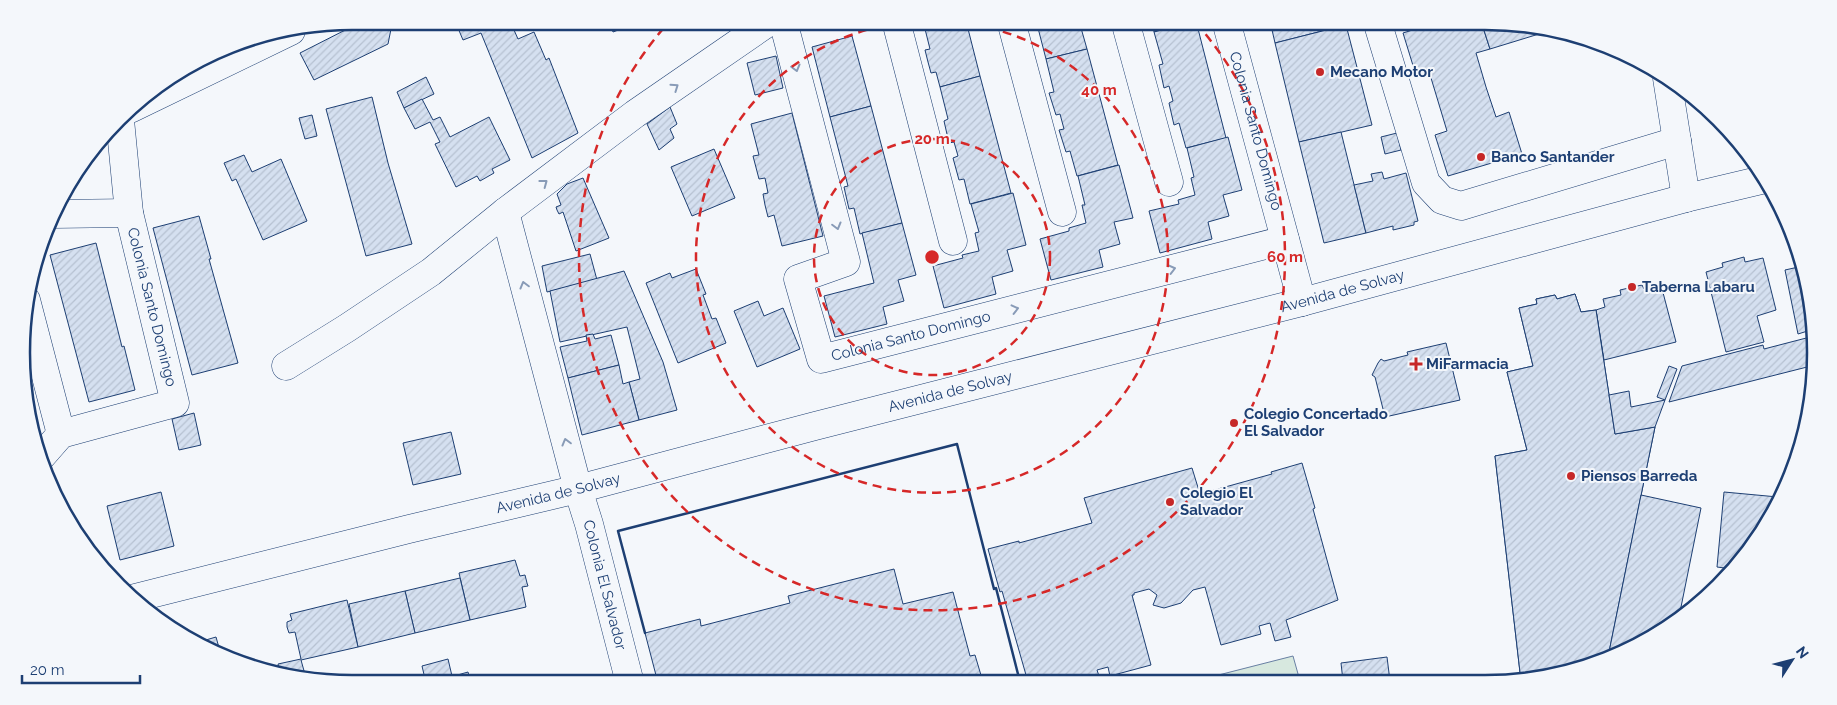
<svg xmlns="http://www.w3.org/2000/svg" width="1837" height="705" viewBox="0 0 1837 705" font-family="Raleway,sans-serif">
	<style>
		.green { fill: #d7e8df; stroke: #687fa3 }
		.building { fill: url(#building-hatch); stroke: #1d3f73 }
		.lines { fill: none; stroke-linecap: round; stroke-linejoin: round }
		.minor-casing { stroke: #1d3f73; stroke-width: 29 }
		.highway-casing { stroke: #1d3f73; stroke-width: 29 }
		.minor { stroke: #f4f7fb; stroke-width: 28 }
		.highway { stroke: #f4f7fb; stroke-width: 28 }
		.wall { stroke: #1d3f73; stroke-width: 2.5 }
		.oneway { stroke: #889bb7 }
		.ring { fill: none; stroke: #d62828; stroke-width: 2.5; stroke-dasharray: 9 6 }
		.poi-dot { fill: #c62828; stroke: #f4f7fb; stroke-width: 2 }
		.labels { text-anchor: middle; stroke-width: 4; stroke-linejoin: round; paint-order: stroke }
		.poi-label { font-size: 15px; font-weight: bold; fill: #1d3f73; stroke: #f4f7fb; text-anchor: start }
		.street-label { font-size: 15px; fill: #1d3f73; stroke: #f4f7fb }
		.rim { fill: none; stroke: #1d3f73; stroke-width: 2.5 }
		.centre { fill: #d62828; stroke: #f4f7fb; stroke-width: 2.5 }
		.ring-label { font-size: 15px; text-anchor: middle; font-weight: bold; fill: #d62828; stroke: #f4f7fb; stroke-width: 4; stroke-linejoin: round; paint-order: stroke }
	</style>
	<defs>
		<pattern id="building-hatch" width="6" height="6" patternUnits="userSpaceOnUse" patternTransform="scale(1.25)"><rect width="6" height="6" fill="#d5e0f0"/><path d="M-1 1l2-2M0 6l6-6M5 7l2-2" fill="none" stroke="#b6c1d1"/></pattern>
	</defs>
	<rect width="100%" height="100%" fill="#f4f7fb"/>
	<polygon class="green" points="1293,656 1300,681 1191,682"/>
	<g class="building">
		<polygon points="358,21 388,21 391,29 388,44 314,80 300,53 359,23"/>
		<polygon points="455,21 510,21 518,39 534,32 546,60 549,58 578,133 532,158 481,33 463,40"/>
		<polygon points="609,21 642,21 613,32"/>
		<polygon points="923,21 966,21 980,76 940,87 936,72 931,73 928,62 925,50 930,49"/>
		<polygon points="1031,21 1079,21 1087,49 1046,59 1038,28 1033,29"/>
		<polygon points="1152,21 1194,21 1154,32"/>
		<polygon points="1196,21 1226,138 1186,148 1179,123 1174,125 1171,112 1169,103 1173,101 1169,86 1164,88 1159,65 1163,64 1154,32"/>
		<polygon points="1270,21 1345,21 1346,25 1275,43"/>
		<polygon points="1441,21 1481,21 1490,49 1476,53 1486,87 1496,117 1509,112 1522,154 1448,176 1435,135 1447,131 1428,68 1415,72 1403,33"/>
		<polygon points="1481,21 1484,21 1552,30 1490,49"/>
		<polygon points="1346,25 1372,125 1299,142 1275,43"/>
		<polygon points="852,36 871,106 830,117 812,47"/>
		<polygon points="1087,49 1118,165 1077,176 1070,151 1066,152 1059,130 1064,129 1060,114 1056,115 1049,93 1054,92 1046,59"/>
		<polygon points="776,56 783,88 755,95 747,63"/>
		<polygon points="980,76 1011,193 970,204 964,179 959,180 953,158 958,156 954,142 949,143 944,121 948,119 940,87"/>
		<polygon points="426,77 434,94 404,108 397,92"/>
		<polygon points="372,97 388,163 412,244 366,256 326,109"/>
		<polygon points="422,99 433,120 440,117 450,137 489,117 510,160 492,169 494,173 480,181 477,176 456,187 435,144 440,142 430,122 415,129 404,108"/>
		<polygon points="871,106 902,223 860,234 854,208 849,209 846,196 844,187 848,186 830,117"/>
		<polygon points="670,107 677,124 670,129 674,138 659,150 647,124"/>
		<polygon points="792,113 823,236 782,246 774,215 768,217 765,205 763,194 768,193 765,178 759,179 753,156 759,155 751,124"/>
		<polygon points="312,115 317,136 305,139 299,118"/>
		<polygon points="1341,132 1366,233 1324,243 1299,142"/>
		<polygon points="1397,133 1401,150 1385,154 1381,137"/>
		<polygon points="1228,137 1242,190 1223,195 1229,216 1208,222 1212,239 1160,253 1149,211 1179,204 1178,200 1195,195 1191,178 1194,177 1187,148"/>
		<polygon points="714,149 735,198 692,216 671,167"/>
		<polygon points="244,155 252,172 281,159 307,221 263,240 236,179 232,181 224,163"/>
		<polygon points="1119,165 1133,218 1114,222 1120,244 1099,250 1103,267 1051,280 1040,239 1069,231 1069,228 1086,223 1082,205 1085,205 1078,176"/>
		<polygon points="1382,172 1384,179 1406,173 1418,221 1414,222 1414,225 1393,230 1393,226 1366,233 1354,185 1373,181 1371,174"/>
		<polygon points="583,178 609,238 576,251 563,212 559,214 557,210 556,207 561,205 557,194 567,184"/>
		<polygon points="1013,193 1026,245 1007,250 1013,271 992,277 996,294 944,308 933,266 963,258 962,255 979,251 975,233 979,232 971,204"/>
		<polygon points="199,216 211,259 209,259 238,363 192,375 153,228"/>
		<polygon points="902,223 916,275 898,280 904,301 883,307 887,324 835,337 824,296 874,283 862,233"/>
		<polygon points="96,243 122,347 124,346 135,390 89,402 50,255"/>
		<polygon points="590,254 597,280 547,292 542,266"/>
		<polygon points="1744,257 1745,262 1763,258 1776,310 1757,316 1764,342 1726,352 1706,272 1723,267 1722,263"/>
		<polygon points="1803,266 1813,310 1814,329 1798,334 1785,270"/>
		<polygon points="696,269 706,294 703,295 712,319 716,318 726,343 678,363 646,283 670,273 672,278"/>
		<polygon points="624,271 663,362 677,410 639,420 629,382 640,379 627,327 560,342 550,291"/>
		<polygon points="1642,285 1644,289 1661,285 1676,342 1604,360 1596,310 1605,307 1603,299 1621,295 1620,290"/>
		<polygon points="1575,294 1581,312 1596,310 1615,434 1655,427 1608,657 1528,681 1521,681 1495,456 1527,450 1507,372 1533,366 1519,308 1537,304 1536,299 1555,295 1557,299"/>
		<polygon points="1575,294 1581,312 1596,310 1615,434 1655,427 1608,657 1528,681 1521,681 1495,456 1527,450 1507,372 1533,366 1519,308 1537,304 1536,299 1555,295 1557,299"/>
		<polygon points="758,301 764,316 783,308 800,349 757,367 734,311"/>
		<polygon points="593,334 595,339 611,335 619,365 568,378 560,347 587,341 586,335"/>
		<polygon points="1814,336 1815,365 1669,402 1682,366 1763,345 1764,349"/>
		<polygon points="1446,343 1460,400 1385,417 1375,377 1372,375 1378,363 1381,359 1384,361 1408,355 1407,352"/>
		<polygon points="619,365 623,384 629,382 639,420 582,435 568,378"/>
		<polygon points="1669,366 1677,369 1665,400 1657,397"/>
		<polygon points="1629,391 1631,407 1665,400 1655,427 1615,434 1609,395"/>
		<polygon points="194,413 201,445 179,450 172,419"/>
		<polygon points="451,432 461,474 413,485 403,443"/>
		<polygon points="1302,463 1315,508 1313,509 1338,600 1286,620 1291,637 1275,641 1270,623 1259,626 1261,634 1221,645 1205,587 1193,590 1181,603 1164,608 1153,605 1157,595 1149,589 1134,593 1134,595 1132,595 1151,665 1110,676 1108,667 1097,670 1101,682 1083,682 1081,676 1041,682 1029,682 1027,675 1026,675 1002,591 1000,592 988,549 1019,541 1019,543 1092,523 1084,498 1192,468 1200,494 1272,474 1271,472"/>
		<polygon points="161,492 174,546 120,560 107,506"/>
		<polygon points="1724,492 1778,497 1760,536 1732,569 1717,567"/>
		<polygon points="1641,495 1701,508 1679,617 1631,650 1608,657"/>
		<polygon points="515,560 520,576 525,575 527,583 528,586 522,587 526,607 470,620 459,573"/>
		<polygon points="894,569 903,604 953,592 970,656 975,655 983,682 658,683 645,633 700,619 701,626 790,603 788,596"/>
		<polygon points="460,578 470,620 415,633 405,591"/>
		<polygon points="405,591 415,633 358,647 349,604"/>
		<polygon points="347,600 358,647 301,660 306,678 280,674 278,664 301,659 295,632 289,633 287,627 287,622 292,620 290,614"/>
		<polygon points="198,637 199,642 216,637 221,655 206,650 190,640"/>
		<polygon points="1387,657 1390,681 1343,681 1341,663"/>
		<polygon points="448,659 452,676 426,683 422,666"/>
		<polygon points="468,672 471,683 456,683 454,676"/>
	</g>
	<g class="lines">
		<g class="minor-casing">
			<g id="minor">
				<path id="s1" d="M 783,21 L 846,262 L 798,279 L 821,359 L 1285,240"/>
				<polyline points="896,21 953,241"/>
				<polyline points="1011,21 1062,212"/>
				<polyline points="1125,21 1169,182"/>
				<path id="s2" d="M 1226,21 L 1302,302"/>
				<polyline points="1377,21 1426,183 1442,200 1461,206 1677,141"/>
				<polyline points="1667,78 1686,198"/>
				<polyline points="130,109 291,31"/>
				<path id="s3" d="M 505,212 L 578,489 L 589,524 L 630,683"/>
				<polyline points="53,214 129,213"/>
				<polyline points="26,300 61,434"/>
				<polyline points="286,366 347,328 431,272 505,212 635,114 770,21"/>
				<polyline points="40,458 61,434 175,403 129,213 120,120"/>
			</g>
		</g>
		<g class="highway-casing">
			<g id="highway">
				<path id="s4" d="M 135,598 L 409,529 L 578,489 L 815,426 L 1302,302 L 1686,198 L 1766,179"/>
			</g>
		</g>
		<use href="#minor" class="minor"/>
		<use href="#highway" class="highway"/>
		<polyline class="wall" points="645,633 618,531 957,444 994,589 996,588 1019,678 1017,680 1017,682"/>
	</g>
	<defs><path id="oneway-chevron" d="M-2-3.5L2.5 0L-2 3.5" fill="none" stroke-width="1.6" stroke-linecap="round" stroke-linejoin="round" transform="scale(1.25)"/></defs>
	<g class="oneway">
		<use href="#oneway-chevron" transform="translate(796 68) rotate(75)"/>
		<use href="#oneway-chevron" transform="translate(675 87) rotate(-35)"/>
		<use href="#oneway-chevron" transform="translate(544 183) rotate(-37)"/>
		<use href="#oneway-chevron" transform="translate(837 226) rotate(75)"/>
		<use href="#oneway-chevron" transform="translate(1172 269) rotate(-14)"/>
		<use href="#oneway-chevron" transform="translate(524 285) rotate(-105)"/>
		<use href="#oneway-chevron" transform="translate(1015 309) rotate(-14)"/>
		<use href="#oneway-chevron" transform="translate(566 442) rotate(-105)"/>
	</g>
	<g class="ring">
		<circle cx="932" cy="257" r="118"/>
		<path d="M944 21A236 236 0 1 1 920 21"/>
		<path d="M1196 23A353 353 0 1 1 668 23"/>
	</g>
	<g class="poi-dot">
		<circle cx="1320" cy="72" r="5"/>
		<circle cx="1481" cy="157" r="5"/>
		<circle cx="1632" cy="287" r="5"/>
		<path d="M1413.5 356.5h5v5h5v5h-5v5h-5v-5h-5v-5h5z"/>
		<circle cx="1234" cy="423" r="5"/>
		<circle cx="1571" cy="476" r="5"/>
		<circle cx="1170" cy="502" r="5"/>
	</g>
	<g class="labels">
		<g class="poi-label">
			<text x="1330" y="77">Mecano Motor</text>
			<text x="1491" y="162">Banco Santander</text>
			<text x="1642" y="292">Taberna Labaru</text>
			<text x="1426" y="369">MiFarmacia</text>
			<text x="1244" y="419">Colegio Concertado<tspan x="1244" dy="17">El Salvador</tspan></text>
			<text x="1581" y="481">Piensos Barreda</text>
			<text x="1180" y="498">Colegio El<tspan x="1180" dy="17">Salvador</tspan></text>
		</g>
		<g class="street-label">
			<text dy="5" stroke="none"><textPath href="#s2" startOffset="114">Colonia Santo Domingo</textPath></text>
			<text dy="5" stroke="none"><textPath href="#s4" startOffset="1246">Avenida de Solvay</textPath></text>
			<text transform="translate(152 307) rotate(76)" y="5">Colonia Santo Domingo</text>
			<text dy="5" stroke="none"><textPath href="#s1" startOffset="476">Colonia Santo Domingo</textPath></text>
			<text dy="5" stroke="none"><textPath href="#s4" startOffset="841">Avenida de Solvay</textPath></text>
			<text dy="5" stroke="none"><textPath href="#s4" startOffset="436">Avenida de Solvay</textPath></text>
			<text dy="5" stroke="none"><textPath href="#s3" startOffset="386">Colonia El Salvador</textPath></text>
		</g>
	</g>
	<path d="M0 0H1837V705H0ZM352 30H1485A322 322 0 0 1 1807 352V353A322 322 0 0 1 1485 675H352A322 322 0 0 1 30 353V352A322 322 0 0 1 352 30Z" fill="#f4f7fb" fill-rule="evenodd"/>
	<path class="rim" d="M352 30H1485A322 322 0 0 1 1807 352V353A322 322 0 0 1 1485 675H352A322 322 0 0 1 30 353V352A322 322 0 0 1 352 30Z"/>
	<circle cx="932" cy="257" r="8" class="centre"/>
	<g class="ring-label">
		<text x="1099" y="95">40 m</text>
		<text x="932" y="144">20 m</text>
		<text x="1285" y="262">60 m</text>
	</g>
	<g transform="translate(1792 660) rotate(54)" stroke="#f4f7fb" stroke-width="4" paint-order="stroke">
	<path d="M0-4L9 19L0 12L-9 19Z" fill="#1d3f73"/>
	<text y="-8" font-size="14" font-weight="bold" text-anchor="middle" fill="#1d3f73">N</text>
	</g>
	<path d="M22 675v8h118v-8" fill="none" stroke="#1d3f73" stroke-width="2.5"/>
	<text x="30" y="675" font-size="15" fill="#1d3f73" stroke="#f4f7fb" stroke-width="4" paint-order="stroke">20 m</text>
</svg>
